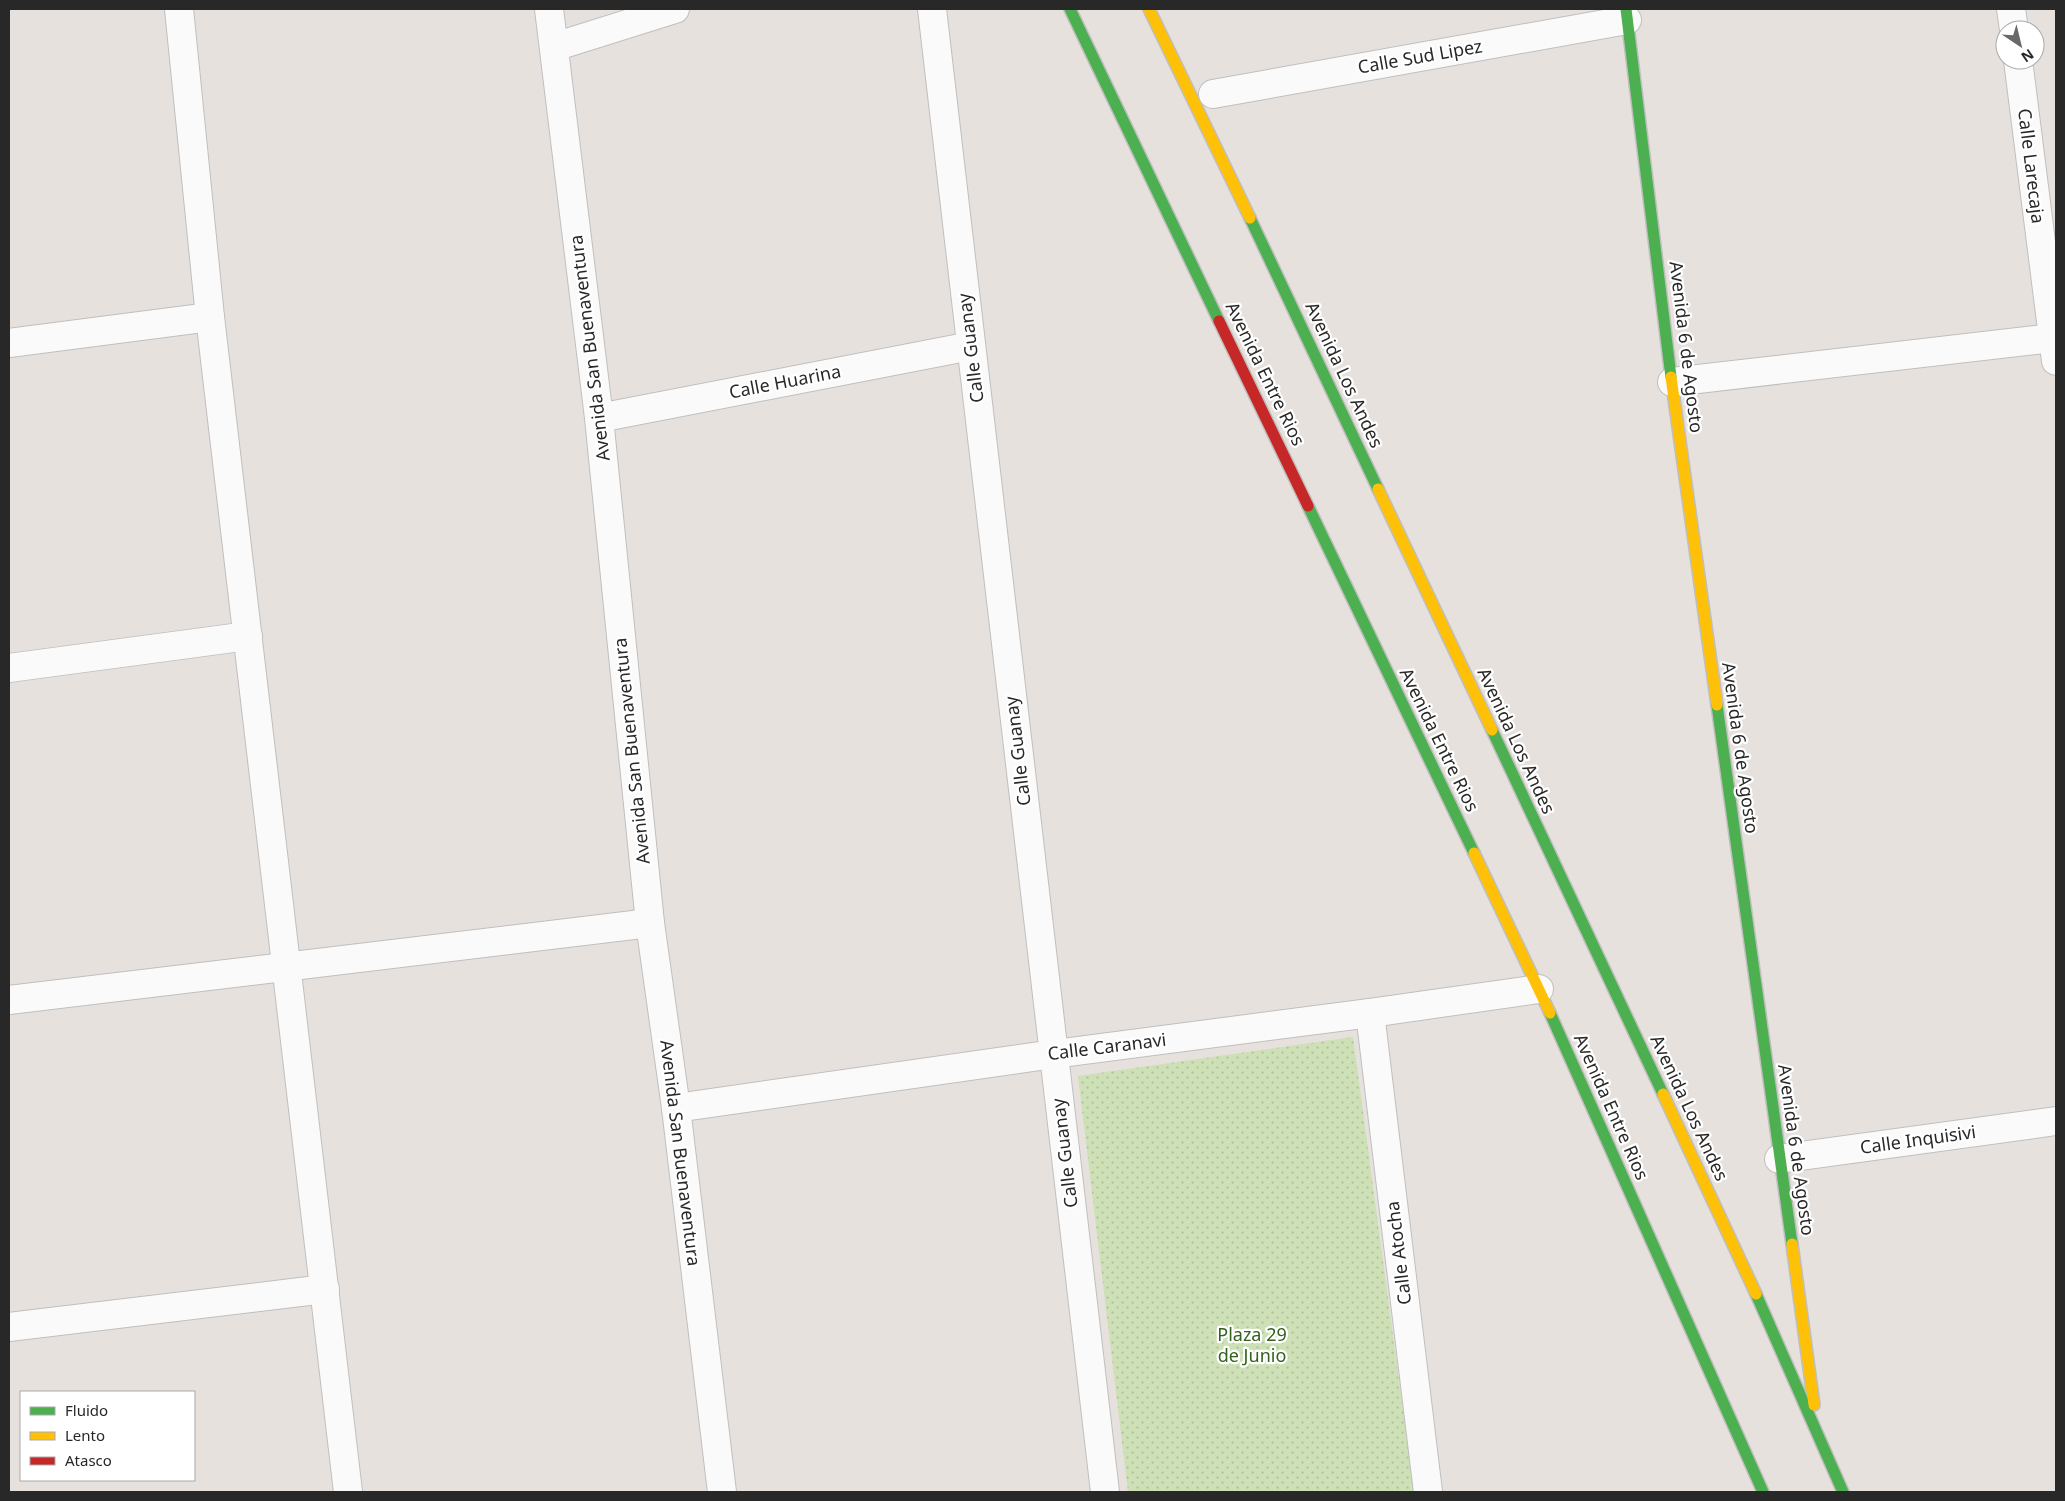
<svg xmlns="http://www.w3.org/2000/svg" width="2065" height="1501" viewBox="0 0 2065 1501" font-family="'Noto Sans',sans-serif">
	<style>
		.park { fill: url(#park-dots) }
		.lines { fill: none; stroke-linecap: round; stroke-linejoin: round }
		.street-casing { stroke: #c0bfbf; stroke-width: 30 }
		.fast-casing { stroke: #c0bfbf; stroke-width: 14 }
		.slow-casing { stroke: #c0bfbf; stroke-width: 14 }
		.jam-casing { stroke: #c0bfbf; stroke-width: 14 }
		.street { stroke: #fbfafa; stroke-width: 28 }
		.fast { stroke: #4caf50; stroke-width: 11 }
		.slow { stroke: #ffc107; stroke-width: 11 }
		.jam { stroke: #c62828; stroke-width: 11 }
		.labels { text-anchor: middle; stroke-width: 4.5; stroke-linejoin: round; paint-order: stroke }
		.street-label { font-size: 18px; fill: #282828; stroke: #fff }
		.park-label { font-size: 18px; fill: #33621b; stroke: #fff }
	</style>
	<defs>
		<pattern id="park-dots" width="8" height="8" patternUnits="userSpaceOnUse" patternTransform="scale(1.25)"><rect width="8" height="8" fill="#cde0b6"/><path d="M2 2h.1M6 6h.1" fill="none" stroke="#b0c09c" stroke-width="1.8" stroke-linecap="round"/></pattern>
	</defs>
	<rect width="100%" height="100%" fill="#e6e1dd"/>
	<polygon class="park" points="1353,1037 1414,1492 1128,1492 1078,1076"/>
	<g class="lines">
		<g class="street-casing">
			<g id="street">
				<polyline points="179,9 210,317 348,1492"/>
				<polyline points="549,9 599,418 650,923 676,1108 722,1492"/>
				<polyline points="932,9 1105,1492"/>
				<polyline points="2011,9 2014,30"/>
				<polyline points="554,47 675,9"/>
				<polyline points="2018,60 2056,361"/>
				<polyline points="1213,94 1627,20"/>
				<polyline points="9,343 210,317"/>
				<polyline points="1672,382 2053,338"/>
				<polyline points="599,418 971,346"/>
				<polyline points="9,668 248,636"/>
				<polyline points="9,1000 650,923"/>
				<polyline points="1370,1013 1428,1492"/>
				<polyline points="676,1108 1054,1054 1370,1013 1539,989"/>
				<polyline points="1779,1159 2056,1121"/>
				<polyline points="9,1327 325,1289"/>
			</g>
		</g>
		<g class="fast-casing">
			<g id="fast">
				<polyline points="1070,9 1219,321"/>
				<polyline points="1626,9 1671,377"/>
				<polyline points="1250,218 1378,489"/>
				<polyline points="1308,506 1474,853"/>
				<polyline points="1717,705 1792,1244"/>
				<polyline points="1492,730 1663,1094"/>
				<polyline points="1550,1013 1763,1492"/>
				<polyline points="1756,1294 1843,1492"/>
			</g>
		</g>
		<g class="slow-casing">
			<g id="slow">
				<polyline points="1149,9 1250,218"/>
				<polyline points="1671,377 1717,705"/>
				<polyline points="1378,489 1492,730"/>
				<polyline points="1474,853 1550,1013"/>
				<polyline points="1663,1094 1756,1294"/>
				<polyline points="1792,1244 1814,1405"/>
			</g>
		</g>
		<g class="jam-casing">
			<polyline id="jam" points="1219,321 1308,506"/>
		</g>
		<use href="#street" class="street"/>
		<use href="#fast" class="fast"/>
		<use href="#slow" class="slow"/>
		<use href="#jam" class="jam"/>
	</g>
	<g class="labels">
		<g class="street-label">
			<text transform="translate(1420 57) rotate(-10)" y="6">Calle Sud Lipez</text>
			<text transform="translate(2031 166) rotate(83)" y="6">Calle Larecaja</text>
			<text transform="translate(1686 347) rotate(83)" y="6">Avenida 6 de Agosto</text>
			<text transform="translate(590 348) rotate(-97)" y="6">Avenida San Buenaventura</text>
			<text transform="translate(971 348) rotate(-97)" y="6">Calle Guanay</text>
			<text transform="translate(1265 374) rotate(64)" y="6">Avenida Entre Rios</text>
			<text transform="translate(1344 375) rotate(65)" y="6">Avenida Los Andes</text>
			<text transform="translate(785 382) rotate(-11)" y="6">Calle Huarina</text>
			<text transform="translate(1439 740) rotate(64)" y="6">Avenida Entre Rios</text>
			<text transform="translate(1516 741) rotate(65)" y="6">Avenida Los Andes</text>
			<text transform="translate(1740 748) rotate(82)" y="6">Avenida 6 de Agosto</text>
			<text transform="translate(632 751) rotate(-96)" y="6">Avenida San Buenaventura</text>
			<text transform="translate(1018 751) rotate(-97)" y="6">Calle Guanay</text>
			<text transform="translate(1107 1047) rotate(-7)" y="6">Calle Caranavi</text>
			<text transform="translate(1611 1107) rotate(66)" y="6">Avenida Entre Rios</text>
			<text transform="translate(1689 1108) rotate(65)" y="6">Avenida Los Andes</text>
			<text transform="translate(1918 1140) rotate(-8)" y="6">Calle Inquisivi</text>
			<text transform="translate(1796 1150) rotate(82)" y="6">Avenida 6 de Agosto</text>
			<text transform="translate(680 1153) rotate(83)" y="6">Avenida San Buenaventura</text>
			<text transform="translate(1065 1153) rotate(-97)" y="6">Calle Guanay</text>
			<text transform="translate(1399 1253) rotate(-97)" y="6">Calle Atocha</text>
		</g>
		<g class="park-label">
			<text x="1252" y="1341">Plaza 29<tspan x="1252" dy="21">de Junio</tspan></text>
		</g>
	</g>
	<rect width="2065" height="1501" fill="none" stroke="#282828" stroke-width="20"/>
	<rect x="20" y="1391" width="175" height="90" fill="#ffffff" stroke="#a9a9a9"/>
	<rect x="30" y="1407" width="25" height="8" fill="#4caf50" stroke="#a9a9a9"/>
	<text x="65" y="1416" font-size="15" fill="#282828">Fluido</text>
	<rect x="30" y="1432" width="25" height="8" fill="#ffc107" stroke="#a9a9a9"/>
	<text x="65" y="1441" font-size="15" fill="#282828">Lento</text>
	<rect x="30" y="1457" width="25" height="8" fill="#c62828" stroke="#a9a9a9"/>
	<text x="65" y="1466" font-size="15" fill="#282828">Atasco</text>
	<g transform="translate(2020 45) rotate(145)"><circle r="24" fill="#ffffff" stroke="#a9a9a9"/>
	<path d="M0-4L9 19L0 12L-9 19Z" fill="#6a6967"/>
	<text y="-8" font-size="14" font-weight="bold" text-anchor="middle" fill="#282828">N</text>
	</g>
</svg>
